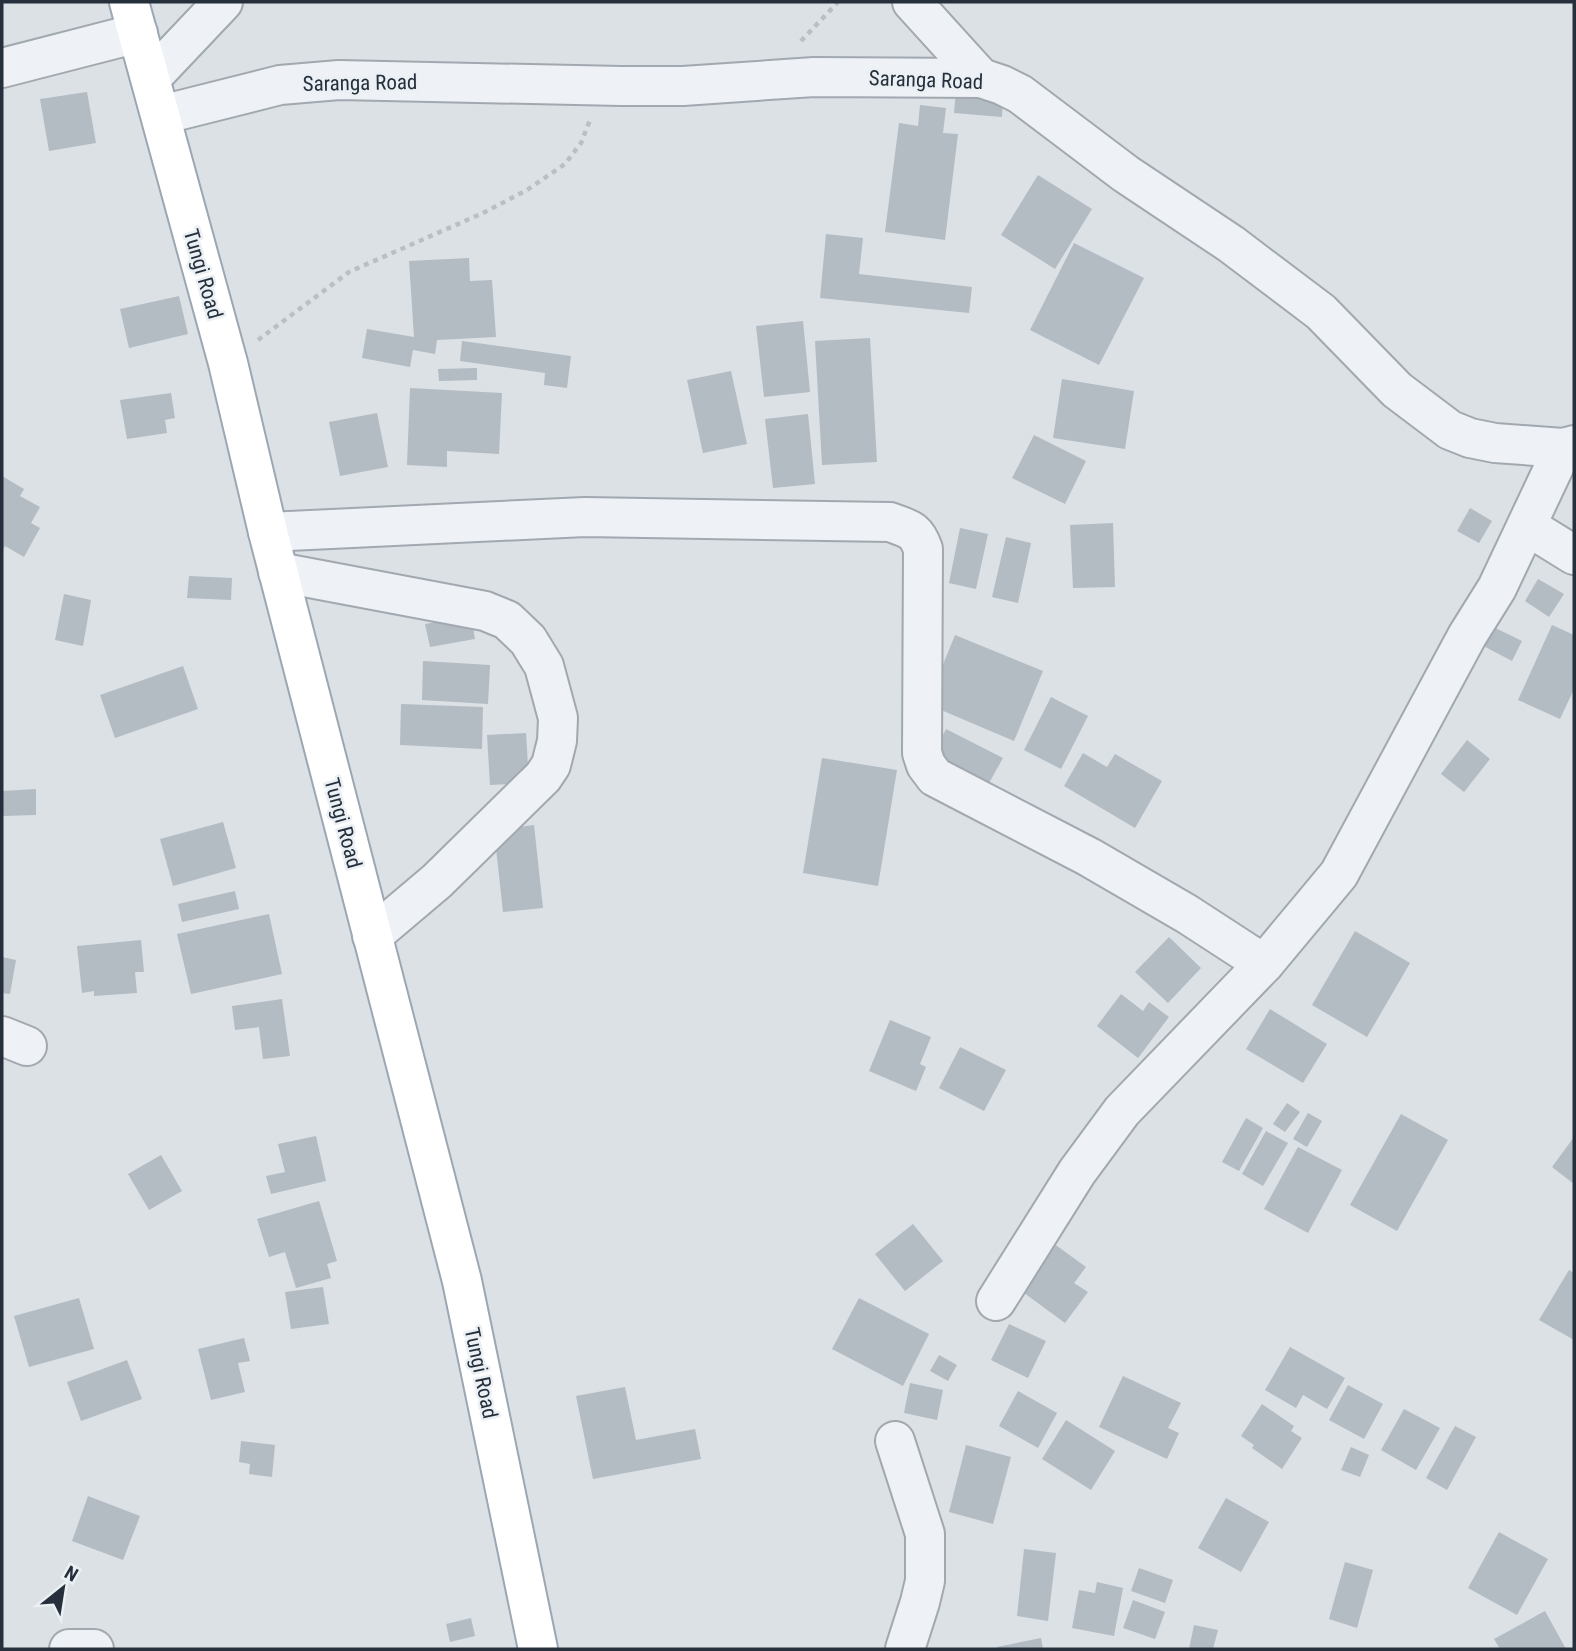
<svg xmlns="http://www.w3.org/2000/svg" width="1576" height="1651" viewBox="0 0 1576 1651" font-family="'Roboto Condensed',sans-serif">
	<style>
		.building { fill: #b3bbc3 }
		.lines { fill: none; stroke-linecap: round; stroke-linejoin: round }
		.minor-casing { stroke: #a2a8b0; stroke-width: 42 }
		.major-casing { stroke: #9ba7b2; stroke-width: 42 }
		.path { stroke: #babfc5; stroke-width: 4.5; stroke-dasharray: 5 5; stroke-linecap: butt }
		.minor { stroke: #eef1f5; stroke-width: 38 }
		.major { stroke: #fff; stroke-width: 38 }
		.labels { text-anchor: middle; stroke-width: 5; stroke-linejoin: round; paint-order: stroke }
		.street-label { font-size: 21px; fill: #26303c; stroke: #ebf0f4 }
	</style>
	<rect width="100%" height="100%" fill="#dce1e6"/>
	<g class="building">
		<polygon points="956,90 1003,93 1002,117 954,113"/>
		<polygon points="87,92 96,143 49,151 40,99"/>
		<polygon points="920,105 946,108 943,133 958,134 945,240 885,232 899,123 918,126"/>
		<polygon points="1038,175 1092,209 1055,269 1001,235"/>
		<polygon points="826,234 863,238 859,274 972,287 969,313 820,298"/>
		<polygon points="1074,243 1144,278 1099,365 1030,330"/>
		<polygon points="469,258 470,281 492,280 496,337 437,340 435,354 413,350 410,367 362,358 367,329 414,337 409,261"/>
		<polygon points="179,296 188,334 129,348 120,309"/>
		<polygon points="803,321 810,392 764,397 756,326"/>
		<polygon points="870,338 877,462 822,465 815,341"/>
		<polygon points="462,341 571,356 567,388 544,385 545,373 460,361"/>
		<polygon points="477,368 477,380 439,381 438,369"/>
		<polygon points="731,371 747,444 703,453 687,380"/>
		<polygon points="1062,379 1134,391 1125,449 1053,438"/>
		<polygon points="410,388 502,393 499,454 447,451 447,467 407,465"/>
		<polygon points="171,393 175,418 165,420 167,433 127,439 120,400"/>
		<polygon points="377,413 388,467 340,476 329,422"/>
		<polygon points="808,414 815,484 773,488 765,419"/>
		<polygon points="1034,435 1086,461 1065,504 1012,478"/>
		<polygon points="2,476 24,489 20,496 40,507 31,523 40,528 24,557 5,546 2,551"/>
		<polygon points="1470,508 1492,521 1479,543 1457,531"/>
		<polygon points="1113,523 1115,587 1073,588 1070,525"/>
		<polygon points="960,528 988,534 976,589 949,583"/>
		<polygon points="1006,537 1031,543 1018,603 992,597"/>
		<polygon points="189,576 232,578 231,600 187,598"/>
		<polygon points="1538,579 1564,594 1549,617 1525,601"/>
		<polygon points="64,594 91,600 83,646 55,640"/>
		<polygon points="471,616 475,639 430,647 425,624"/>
		<polygon points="1483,622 1522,641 1512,661 1474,641"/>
		<polygon points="1552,625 1574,635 1574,689 1560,719 1518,700"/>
		<polygon points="955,635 1043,671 1014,741 927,704"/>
		<polygon points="423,661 490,665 488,704 422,700"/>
		<polygon points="183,666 198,709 115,738 100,695"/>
		<polygon points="1051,697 1088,716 1061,769 1024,750"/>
		<polygon points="401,704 483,707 482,749 400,745"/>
		<polygon points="946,729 1003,758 989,783 933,755"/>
		<polygon points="526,733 529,783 490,785 487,735"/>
		<polygon points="1467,740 1490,759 1464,792 1441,774"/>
		<polygon points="1083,753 1107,767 1115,754 1162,781 1135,828 1064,786"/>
		<polygon points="822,758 897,770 878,886 803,873"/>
		<polygon points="36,789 36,815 2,816 2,791"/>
		<polygon points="223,822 236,868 173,886 160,839"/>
		<polygon points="534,825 543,908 503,912 494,830"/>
		<polygon points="235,891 239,909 182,922 178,904"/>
		<polygon points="269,914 282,974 191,994 177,934"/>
		<polygon points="1355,931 1410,963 1367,1037 1312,1005"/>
		<polygon points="1169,937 1201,968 1168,1003 1135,972"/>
		<polygon points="141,940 144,972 135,972 137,993 94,996 94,991 82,993 77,946"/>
		<polygon points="2,957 16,960 10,994 2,993"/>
		<polygon points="1121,994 1143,1011 1149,1002 1169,1017 1138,1058 1097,1026"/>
		<polygon points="282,999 290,1056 263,1059 259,1027 235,1030 232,1006"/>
		<polygon points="1270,1009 1327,1044 1303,1083 1246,1049"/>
		<polygon points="890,1020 931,1037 920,1064 926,1067 916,1091 869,1071"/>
		<polygon points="960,1047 1006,1070 984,1111 939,1088"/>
		<polygon points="1287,1103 1300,1112 1285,1132 1273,1124"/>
		<polygon points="1308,1113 1322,1121 1307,1147 1293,1139"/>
		<polygon points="1401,1114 1448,1140 1397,1231 1350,1205"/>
		<polygon points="1246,1118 1263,1128 1239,1171 1222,1162"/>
		<polygon points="1266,1131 1288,1143 1263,1186 1242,1174"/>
		<polygon points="316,1136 326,1181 271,1194 266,1176 285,1172 278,1144"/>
		<polygon points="1574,1137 1574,1184 1552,1167"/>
		<polygon points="1298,1147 1342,1170 1308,1233 1264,1209"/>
		<polygon points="161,1155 182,1191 149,1210 128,1174"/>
		<polygon points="319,1201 337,1261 327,1264 331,1278 296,1288 285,1252 269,1257 257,1219"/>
		<polygon points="913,1224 943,1261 905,1291 875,1254"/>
		<polygon points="1053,1243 1086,1267 1074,1283 1088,1292 1065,1323 1020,1290"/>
		<polygon points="1569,1270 1574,1273 1574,1340 1539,1320"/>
		<polygon points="323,1287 329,1324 291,1329 285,1292"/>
		<polygon points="79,1298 94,1349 29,1367 14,1316"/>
		<polygon points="859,1298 929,1334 903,1386 832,1349"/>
		<polygon points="1009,1324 1046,1341 1028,1378 991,1360"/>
		<polygon points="244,1338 250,1361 238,1363 245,1392 211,1400 198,1349"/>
		<polygon points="1290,1347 1345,1378 1327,1409 1303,1395 1296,1408 1265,1390"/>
		<polygon points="939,1355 957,1365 948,1381 930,1371"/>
		<polygon points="127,1360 142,1399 81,1421 67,1382"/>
		<polygon points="1123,1376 1181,1403 1168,1428 1179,1433 1167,1459 1099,1427"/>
		<polygon points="910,1383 943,1390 937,1420 904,1413"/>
		<polygon points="1348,1385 1383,1404 1364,1439 1329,1420"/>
		<polygon points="625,1387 636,1440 695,1429 701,1459 593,1479 576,1396"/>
		<polygon points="1018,1391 1057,1413 1038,1448 999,1426"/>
		<polygon points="1262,1404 1294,1426 1291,1431 1302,1438 1282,1469 1252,1448 1254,1445 1241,1436"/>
		<polygon points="1404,1409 1440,1428 1416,1470 1381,1450"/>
		<polygon points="1066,1420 1115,1451 1091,1490 1042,1459"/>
		<polygon points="1455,1426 1476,1437 1447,1490 1426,1478"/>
		<polygon points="241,1441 275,1445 272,1477 249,1474 250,1464 239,1462"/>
		<polygon points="966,1445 1011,1457 993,1524 949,1512"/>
		<polygon points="1351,1447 1369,1455 1360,1477 1341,1470"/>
		<polygon points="88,1496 140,1516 123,1560 72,1541"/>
		<polygon points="1226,1498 1269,1522 1241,1572 1198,1548"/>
		<polygon points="1499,1532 1548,1559 1517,1615 1468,1588"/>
		<polygon points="1024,1549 1056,1553 1048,1621 1017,1616"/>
		<polygon points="1345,1562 1373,1570 1357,1628 1329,1619"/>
		<polygon points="1139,1568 1173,1580 1165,1603 1131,1591"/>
		<polygon points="1097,1582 1123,1588 1114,1636 1072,1628 1079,1590 1095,1593"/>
		<polygon points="1133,1600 1165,1612 1155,1639 1123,1628"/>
		<polygon points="1545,1611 1566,1649 1500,1649 1494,1639"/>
		<polygon points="471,1618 475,1636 450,1642 446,1624"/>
		<polygon points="1194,1625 1218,1630 1213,1649 1189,1649"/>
		<polygon points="1041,1638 1043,1649 997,1649 997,1647"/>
	</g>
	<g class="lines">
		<g class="minor-casing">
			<g id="minor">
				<polyline points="912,2 981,78"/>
				<polyline points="2,68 138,33"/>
				<polyline points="151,78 223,2"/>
				<polyline points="161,115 280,85 339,80 621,86 683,86 814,77 981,78 1002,85 1020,94 1126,174 1231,244 1321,312 1397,390 1450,430 1470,438 1495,443 1563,448 1574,445"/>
				<polyline points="1527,526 1574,555"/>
				<path d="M 268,532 L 585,517 L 890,522 C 909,529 916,529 923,549 L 922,753 L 926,765 L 935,777 L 1089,857 L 1187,914 L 1264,964"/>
				<polyline points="278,572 485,611 507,620 528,640 544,666 558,718 557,741 551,765 543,777 437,881 372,936"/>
				<polyline points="2,1036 27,1046"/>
				<polyline points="996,1301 1077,1172 1122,1111 1264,964 1339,874 1467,636 1497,588 1563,448"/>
				<polyline points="895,1441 925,1534 925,1581 920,1602 905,1649"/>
				<polyline points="69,1649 94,1649"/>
			</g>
		</g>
		<g class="major-casing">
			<polyline id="major" points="129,2 228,363 268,532 462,1281 538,1649"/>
		</g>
		<g class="path">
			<polyline points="801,41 838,2"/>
			<polyline points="258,340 349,272 483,213 527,190 565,164 581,143 590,120"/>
		</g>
		<use href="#minor" class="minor"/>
		<use href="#major" class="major"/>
	</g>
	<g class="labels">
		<g class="street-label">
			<text transform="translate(926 80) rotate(2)" y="7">Saranga Road</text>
			<text transform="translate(360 83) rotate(-1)" y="7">Saranga Road</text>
			<text transform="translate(203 274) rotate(74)" y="7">Tungi Road</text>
			<text transform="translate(343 823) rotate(75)" y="7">Tungi Road</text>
			<text transform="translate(481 1373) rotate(78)" y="7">Tungi Road</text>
		</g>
	</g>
	<rect width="1576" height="1651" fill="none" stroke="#26303c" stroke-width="7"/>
	<g transform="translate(63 1588) rotate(30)" stroke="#ebf0f4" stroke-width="5" paint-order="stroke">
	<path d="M0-5L12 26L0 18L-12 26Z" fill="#26303c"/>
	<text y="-10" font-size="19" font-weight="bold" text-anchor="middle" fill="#26303c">N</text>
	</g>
</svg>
